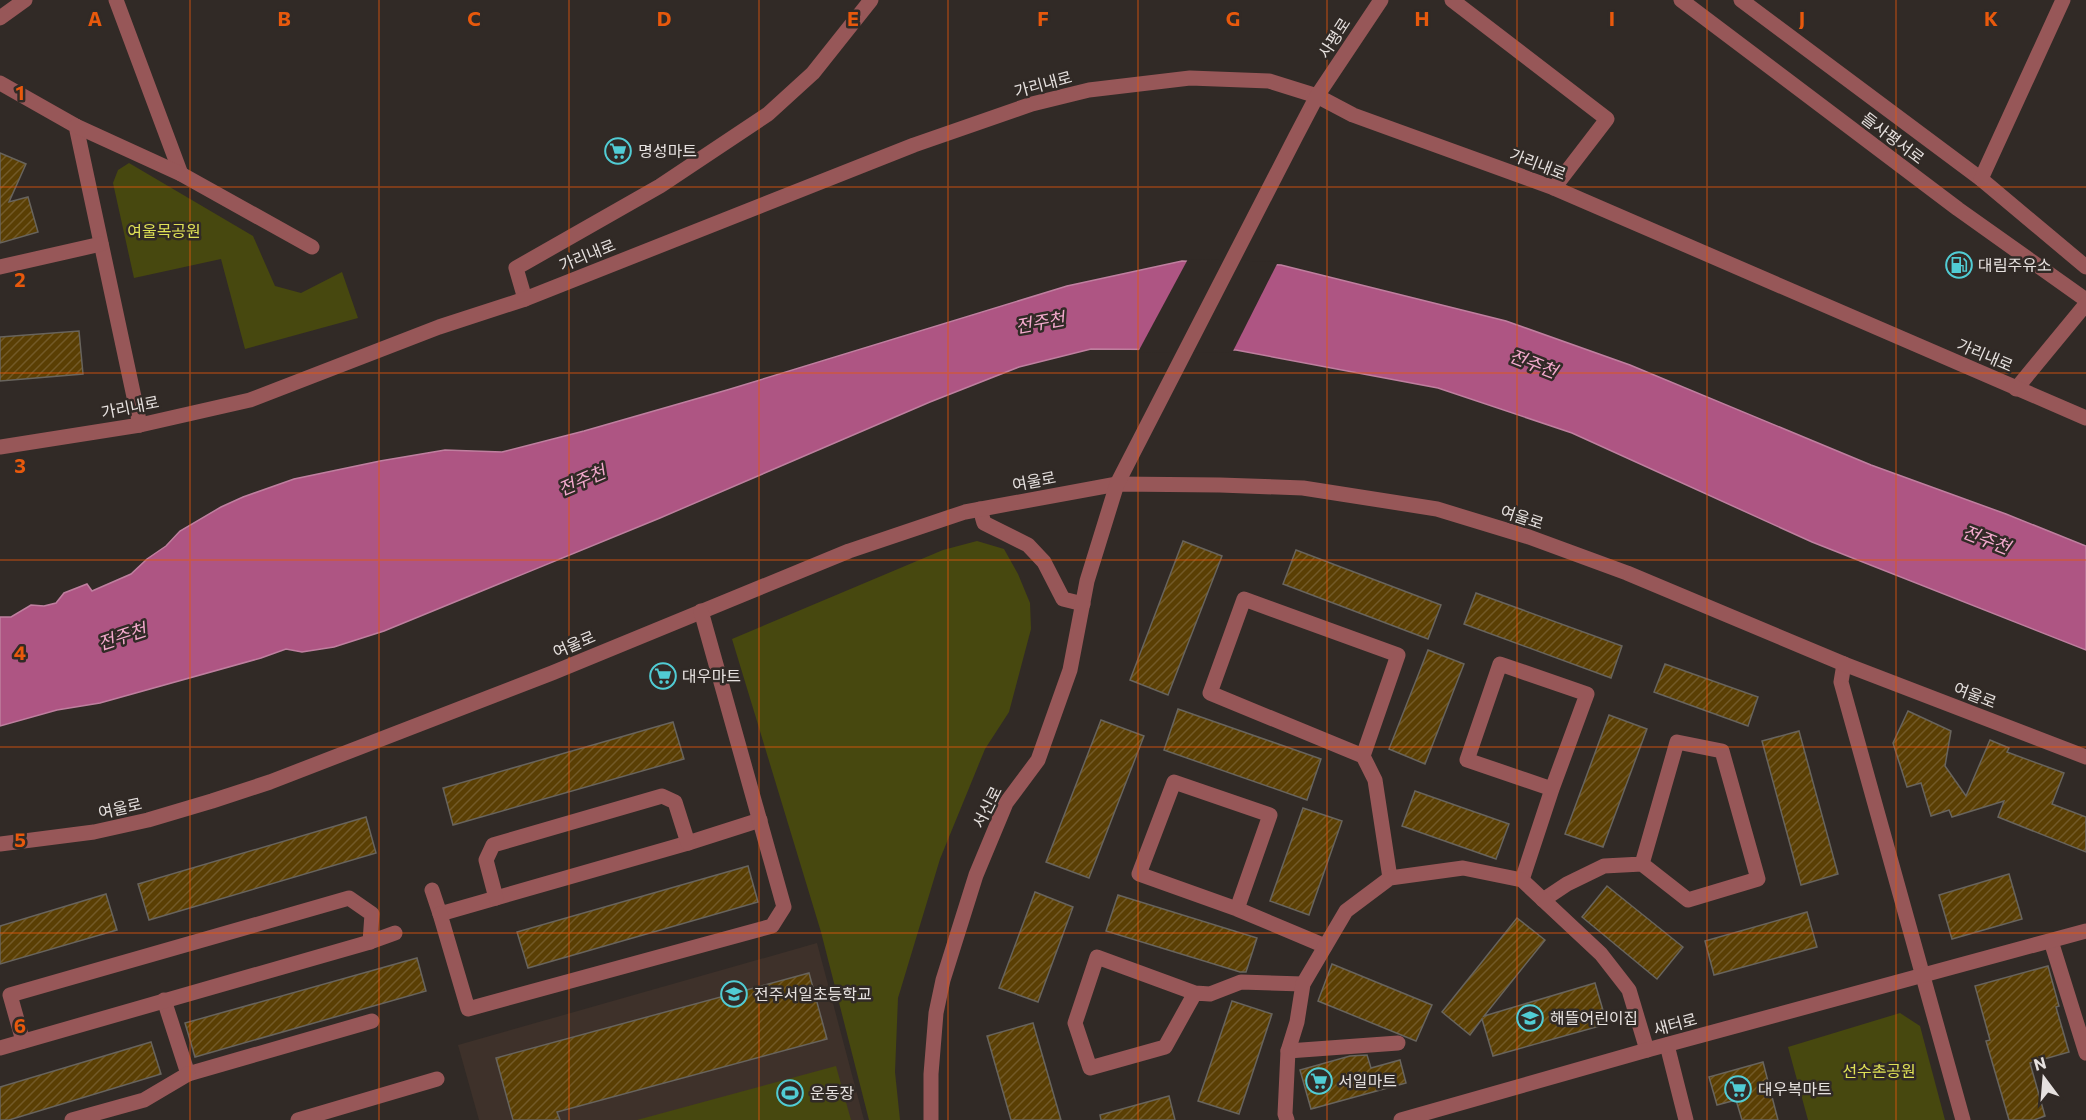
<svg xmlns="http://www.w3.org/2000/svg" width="2086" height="1120" viewBox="0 0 2086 1120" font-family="Commissioner,'Noto Sans KR',sans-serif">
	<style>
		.built { fill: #3e312a }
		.green { fill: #47480f }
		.water { fill: #ae5583; stroke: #bf7f9f; stroke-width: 1.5 }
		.pier { fill: #312a26 }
		.building { fill: url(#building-hatch); stroke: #68645d; stroke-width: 1.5 }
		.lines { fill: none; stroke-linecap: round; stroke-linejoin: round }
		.minor { stroke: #975758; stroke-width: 15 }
		.grid { fill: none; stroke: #e8590c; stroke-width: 1.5; stroke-opacity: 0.55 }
		.labels { text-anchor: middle; stroke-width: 5; stroke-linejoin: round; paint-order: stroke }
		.street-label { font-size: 16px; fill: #e6e1df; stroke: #312a26 }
		.poi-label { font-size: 16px; fill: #e6e1df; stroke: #312a26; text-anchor: start }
		.park-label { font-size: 16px; fill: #dfe156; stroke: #312a26 }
		.water-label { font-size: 18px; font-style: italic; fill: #f3aacd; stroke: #312a26 }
		.grid-label { font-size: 20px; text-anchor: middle; font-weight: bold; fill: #e8590c; stroke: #312a26; stroke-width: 5; stroke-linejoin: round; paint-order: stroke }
	</style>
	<defs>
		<pattern id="building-hatch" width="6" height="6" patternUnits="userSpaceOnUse" patternTransform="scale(1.5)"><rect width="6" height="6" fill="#5a3f04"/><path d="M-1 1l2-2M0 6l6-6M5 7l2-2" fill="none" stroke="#725a28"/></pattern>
	</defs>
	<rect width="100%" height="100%" fill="#312a26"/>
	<polygon class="built" points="817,943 864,1120 479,1120 458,1045"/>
	<g class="green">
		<polygon points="129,163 253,236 275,286 301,293 342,272 358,318 245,349 221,259 134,278 113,183 118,170"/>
		<polygon points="977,541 1004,549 1018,574 1030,603 1031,629 1009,712 985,749 940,859 898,998 895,1072 900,1120 869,1120 821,932 732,639 943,550"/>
		<polygon points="1900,1013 1920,1026 1945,1120 1808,1120 1788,1047"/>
		<polygon points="836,1066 851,1120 637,1120"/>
	</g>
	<polygon class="water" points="1182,261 1281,265 1506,321 1630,365 1871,465 2006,514 2086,546 2086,650 1812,542 1572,433 1438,388 1236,350 1091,349 1019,367 930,402 660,518 384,631 334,647 302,652 286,649 261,658 100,703 57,710 0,726 0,617 11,617 31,605 44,606 56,603 64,593 87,584 92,591 131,574 147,559 166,546 180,531 221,507 243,497 294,479 380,461 445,450 502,452 584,431 727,390 1067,286"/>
	<polygon class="pier" points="1188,259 1278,262 1232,353 1138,352"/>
	<g class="building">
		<polygon points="0,153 26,164 9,202 28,197 38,232 0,243"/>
		<polygon points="79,331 83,374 0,381 0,337"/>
		<polygon points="1183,541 1222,556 1168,695 1130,680"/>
		<polygon points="1296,550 1441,605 1428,639 1283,584"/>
		<polygon points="1476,593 1622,646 1611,678 1464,624"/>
		<polygon points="1428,650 1464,664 1425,764 1389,749"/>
		<polygon points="1665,664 1758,697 1748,726 1654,692"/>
		<polygon points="1178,709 1321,759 1307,800 1164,750"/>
		<polygon points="1908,711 1951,731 1945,766 1966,796 1990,740 2009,748 2007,752 2064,773 2052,804 2086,817 2086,852 1998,817 2004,801 1952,817 1949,810 1931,816 1921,783 1907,787 1893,743"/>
		<polygon points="1609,715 1647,729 1603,847 1565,834"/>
		<polygon points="1101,720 1144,736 1089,878 1046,862"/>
		<polygon points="673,722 684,759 453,825 443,788"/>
		<polygon points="1799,731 1838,874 1801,885 1762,741"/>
		<polygon points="1415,791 1509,824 1496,859 1402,826"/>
		<polygon points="1303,808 1342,821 1309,915 1270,901"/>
		<polygon points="366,817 376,853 149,920 138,884"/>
		<polygon points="748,866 758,902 528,968 517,932"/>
		<polygon points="2009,874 2022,919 1952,939 1939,895"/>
		<polygon points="1607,886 1683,947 1657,979 1582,917"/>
		<polygon points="1035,892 1073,907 1038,1002 999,988"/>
		<polygon points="106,894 117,930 0,964 0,926"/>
		<polygon points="1118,895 1257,938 1246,972 1240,972 1106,931"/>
		<polygon points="1807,912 1817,947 1714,975 1705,941"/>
		<polygon points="1517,918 1545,940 1484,1016 1595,983 1607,1024 1493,1056 1482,1019 1470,1035 1442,1012"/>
		<polygon points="417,958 426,991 195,1057 185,1023"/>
		<polygon points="1332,964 1432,1005 1416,1041 1318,1001"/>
		<polygon points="2048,966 2059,1006 2056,1007 2069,1052 2030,1063 2045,1116 2034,1120 2009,1120 1986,1041 1990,1040 1975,986"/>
		<polygon points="809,973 827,1039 557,1112 560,1120 513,1120 496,1058"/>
		<polygon points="1232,1001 1272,1014 1239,1114 1198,1101"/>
		<polygon points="1033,1023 1061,1120 1011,1120 987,1036"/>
		<polygon points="151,1042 161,1074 9,1120 0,1120 0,1087"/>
		<polygon points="1367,1055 1371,1068 1400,1060 1406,1083 1311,1109 1300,1070 1350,1056"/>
		<polygon points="1763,1062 1778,1120 1742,1120 1736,1100 1717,1105 1709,1077"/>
		<polygon points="1169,1096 1175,1120 1101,1120 1100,1115"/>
	</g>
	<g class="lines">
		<g class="minor">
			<polyline points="116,0 181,174"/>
			<polyline points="1452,0 1607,119 1554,188"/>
			<polyline points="1681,0 1958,209 2086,300"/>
			<polyline points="1741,0 1981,179 2086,267"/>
			<polyline points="0,18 25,0"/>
			<polyline points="0,83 76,126 140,425"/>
			<polyline points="76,126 181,174 312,247"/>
			<polyline points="1981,179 2063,0"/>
			<polyline points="0,267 101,244"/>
			<polyline points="525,299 516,268 660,186 768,114 813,73 871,0"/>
			<polyline points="2016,389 2086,304"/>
			<polyline points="0,447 140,425 250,400 439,327 525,299 914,145 1032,104 1089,90 1190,78 1269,81 1317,96 1353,115 1554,188 2086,418"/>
			<polyline points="980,509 984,523 1028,545 1044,562 1063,599 1083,604"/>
			<polyline points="1844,664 1841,682 1963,1120"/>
			<polyline points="1363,756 1210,693 1244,599 1398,655 1363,756 1375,780 1390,878"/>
			<polyline points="0,844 94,832 148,820 212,801 270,782 552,673 849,551 965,512 1117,484 1220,485 1303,488 1437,509 1529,537 1627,573 1844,664 2086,757"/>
			<polyline points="1522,880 1552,789 1587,694 1500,664 1467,760 1552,789"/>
			<polyline points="432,890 440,914 688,843 760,820"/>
			<polyline points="496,898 486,860 493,845 662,796 675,802 688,843"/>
			<polyline points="1543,900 1567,884 1604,866 1642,864 1677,742 1722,751 1758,879 1688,900 1642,864"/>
			<polyline points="1237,909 1270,815 1174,782 1139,874 1237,909 1325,946"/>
			<polyline points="440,914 468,1009 772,926 784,907 701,611"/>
			<polyline points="2051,941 2086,1053"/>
			<polyline points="1195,993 1165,1047 1090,1068 1075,1023 1097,957 1195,993 1210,994 1241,982 1303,984"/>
			<polyline points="164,1000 188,1074 372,1021"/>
			<polyline points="23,1041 10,995 349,898 372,914 370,942"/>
			<polyline points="1667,1045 1686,1120"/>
			<polyline points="0,1048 370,942 395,933"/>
			<polyline points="1288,1051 1398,1043"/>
			<polyline points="72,1120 144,1100 188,1074"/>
			<polyline points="298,1120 437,1079"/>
			<polyline points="931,1120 931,1074 936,1013 943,980 976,875 1006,803 1038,760 1070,670 1087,581 1117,484 1296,136 1317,96 1381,0"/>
			<polyline points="1287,1120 1285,1114 1288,1051 1297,1022 1303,984 1346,911 1390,878 1463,868 1522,880 1601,954 1629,990 1647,1050"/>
			<polyline points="1401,1120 1647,1050 2086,931"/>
		</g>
	</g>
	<path class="grid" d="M 190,0 L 190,1120M 379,0 L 379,1120M 569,0 L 569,1120M 759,0 L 759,1120M 948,0 L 948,1120M 1138,0 L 1138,1120M 1327,0 L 1327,1120M 1517,0 L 1517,1120M 1707,0 L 1707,1120M 1896,0 L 1896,1120M 0,187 L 2086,187M 0,373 L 2086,373M 0,560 L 2086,560M 0,747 L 2086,747M 0,933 L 2086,933"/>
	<defs>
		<g id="supermarket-ring" transform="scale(1.35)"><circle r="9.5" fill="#312a26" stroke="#51ccd4" stroke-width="1.5"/><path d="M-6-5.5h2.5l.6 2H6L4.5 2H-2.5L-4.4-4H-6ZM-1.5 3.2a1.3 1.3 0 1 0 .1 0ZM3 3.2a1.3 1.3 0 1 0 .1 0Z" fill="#51ccd4"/></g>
		<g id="fuel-ring" transform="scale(1.35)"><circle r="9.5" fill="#312a26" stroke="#51ccd4" stroke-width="1.5"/><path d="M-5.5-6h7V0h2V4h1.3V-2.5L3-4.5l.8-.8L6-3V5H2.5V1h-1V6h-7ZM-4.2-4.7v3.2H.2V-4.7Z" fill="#51ccd4"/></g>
		<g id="school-ring" transform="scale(1.35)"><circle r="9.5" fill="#312a26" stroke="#51ccd4" stroke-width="1.5"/><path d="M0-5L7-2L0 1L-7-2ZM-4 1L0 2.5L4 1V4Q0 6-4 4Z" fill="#51ccd4"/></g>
		<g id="stadium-ring" transform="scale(1.35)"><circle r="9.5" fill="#312a26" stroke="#51ccd4" stroke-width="1.5"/><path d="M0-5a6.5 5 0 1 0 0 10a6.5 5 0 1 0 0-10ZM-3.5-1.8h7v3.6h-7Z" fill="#51ccd4"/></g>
	</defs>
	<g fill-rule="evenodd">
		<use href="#supermarket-ring" x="618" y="151"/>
		<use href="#fuel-ring" x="1959" y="265"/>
		<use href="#supermarket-ring" x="663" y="676"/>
		<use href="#school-ring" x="734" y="994"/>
		<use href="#school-ring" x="1530" y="1018"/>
		<use href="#supermarket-ring" x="1319" y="1081"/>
		<use href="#supermarket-ring" x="1738" y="1089"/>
		<use href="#stadium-ring" x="790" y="1093"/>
	</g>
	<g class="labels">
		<g class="street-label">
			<text transform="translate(1334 38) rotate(-57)" y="6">사평로</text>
			<text transform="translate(1043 84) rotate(-15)" y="6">가리내로</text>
			<text transform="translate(1893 138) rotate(37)" y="6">들사평서로</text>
			<text transform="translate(1538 164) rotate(21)" y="6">가리내로</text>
			<text transform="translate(587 255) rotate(-22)" y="6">가리내로</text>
			<text transform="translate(1985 355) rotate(23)" y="6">가리내로</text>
			<text transform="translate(130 407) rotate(-11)" y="6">가리내로</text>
			<text transform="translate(1034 481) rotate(-11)" y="6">여울로</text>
			<text transform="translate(1522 517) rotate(18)" y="6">여울로</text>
			<text transform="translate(574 644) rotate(-23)" y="6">여울로</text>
			<text transform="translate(1975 695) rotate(21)" y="6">여울로</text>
			<text transform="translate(987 807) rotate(-63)" y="6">서신로</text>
			<text transform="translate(120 808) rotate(-13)" y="6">여울로</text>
			<text transform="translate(1675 1024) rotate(-15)" y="6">새터로</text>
		</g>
		<g class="poi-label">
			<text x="638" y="157">명성마트</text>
			<text x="1978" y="271">대림주유소</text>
			<text x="682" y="682">대우마트</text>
			<text x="754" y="1000">전주서일초등학교</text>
			<text x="1550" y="1024">해뜰어린이집</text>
			<text x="1338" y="1087">서일마트</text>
			<text x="1758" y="1095">대우복마트</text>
			<text x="810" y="1099">운동장</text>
		</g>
		<g class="park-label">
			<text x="164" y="237">여울목공원</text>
			<text x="1879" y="1077">선수촌공원</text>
		</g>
		<g class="water-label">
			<text transform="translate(1040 323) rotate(-10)" y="6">전주천</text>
			<text transform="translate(1533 364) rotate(21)" y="6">전주천</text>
			<text transform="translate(582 481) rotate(-23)" y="6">전주천</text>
			<text transform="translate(1986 540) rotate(21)" y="6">전주천</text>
			<text transform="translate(122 637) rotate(-18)" y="6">전주천</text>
		</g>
	</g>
	<g class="grid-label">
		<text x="95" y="26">A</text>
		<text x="284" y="26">B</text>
		<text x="474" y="26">C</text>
		<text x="664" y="26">D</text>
		<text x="853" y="26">E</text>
		<text x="1043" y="26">F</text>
		<text x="1233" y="26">G</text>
		<text x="1422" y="26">H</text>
		<text x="1612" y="26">I</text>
		<text x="1802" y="26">J</text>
		<text x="1991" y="26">K</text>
		<text x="20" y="100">1</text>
		<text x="20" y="287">2</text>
		<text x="20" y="473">3</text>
		<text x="20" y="660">4</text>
		<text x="20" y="847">5</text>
		<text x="20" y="1033">6</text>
	</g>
	<g transform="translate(2044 1078) rotate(344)" stroke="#312a26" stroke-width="4.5" paint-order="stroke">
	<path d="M0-4.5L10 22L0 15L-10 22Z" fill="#e6e1df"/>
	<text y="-9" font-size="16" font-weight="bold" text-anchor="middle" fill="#e6e1df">N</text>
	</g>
</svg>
